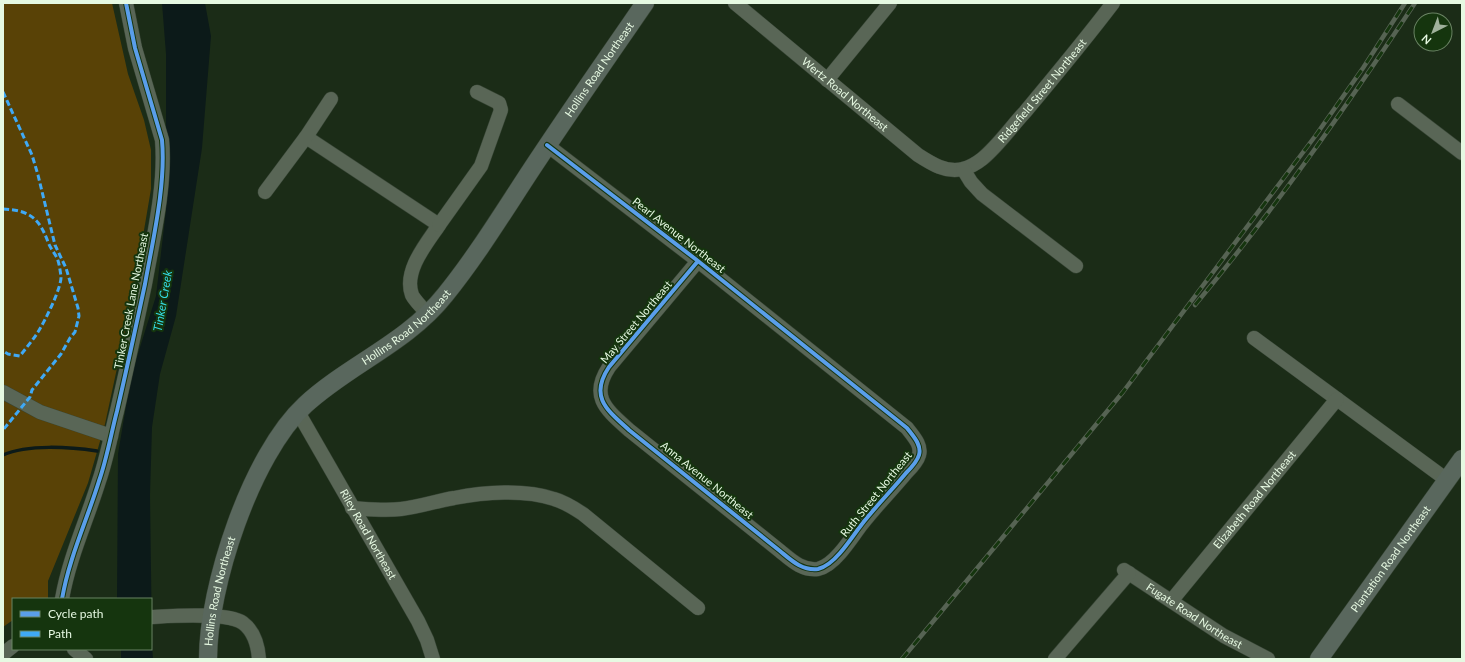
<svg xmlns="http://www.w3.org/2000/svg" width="1465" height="662" viewBox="0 0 1465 662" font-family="Lato,sans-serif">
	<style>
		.green { fill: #594206 }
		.water { fill: #0c1a19 }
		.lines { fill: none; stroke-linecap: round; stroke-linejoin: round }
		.stream { stroke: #0c1a19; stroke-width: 3.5 }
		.minor-casing { stroke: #374535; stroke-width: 15 }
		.major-casing { stroke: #374535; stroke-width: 19 }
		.minor { stroke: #596656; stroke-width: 14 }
		.major { stroke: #59675d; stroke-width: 18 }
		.rail-casing { stroke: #566353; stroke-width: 4.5 }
		.rail { stroke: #15350e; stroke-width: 3; stroke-dasharray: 9; stroke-linecap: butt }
		.quiet { stroke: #3fa9f5; stroke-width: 3; stroke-dasharray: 6 3; stroke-linecap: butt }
		.cycleway-casing { stroke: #15350e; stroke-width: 6 }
		.cycleway { stroke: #5a9eea; stroke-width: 4 }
		.labels { text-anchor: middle; stroke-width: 4; stroke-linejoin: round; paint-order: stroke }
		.street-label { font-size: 11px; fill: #e6f9e2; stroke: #15350e }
		.water-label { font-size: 12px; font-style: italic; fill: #34dae2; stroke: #15350e }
	</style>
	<rect width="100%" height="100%" fill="#1b2c17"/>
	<polygon class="green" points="3,3 112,3 128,74 144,120 151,150 151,189 134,289 105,424 88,483 48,581 48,599 13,599 13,620 3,627"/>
	<polygon class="water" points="162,3 205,3 211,36 202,148 176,316 160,374 152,427 150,495 152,645 153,659 121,659 121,649 151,649 151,599 117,599 118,454 131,376 156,296 166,210 166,54"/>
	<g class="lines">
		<path class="stream" d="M 3,455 C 28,444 70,447 97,451"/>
		<g class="minor-casing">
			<g id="minor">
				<path id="s1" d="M 735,3 L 918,155 C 932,164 946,173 963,169 C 970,167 977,163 982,159 C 998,146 1011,127 1025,112 C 1055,76 1085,40 1113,3"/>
				<polyline points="827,80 890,3"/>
				<polyline points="1398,104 1462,153"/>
				<path d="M 306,137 L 439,225 C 427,243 403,271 412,295 C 415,301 423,308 427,314"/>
				<path d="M 547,145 L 698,261 L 907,428 C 913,436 922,445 919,455 C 917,462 911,468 906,473 C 892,490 876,506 862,524 C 855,533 848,544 840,553 C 834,560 826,567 818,569 C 802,571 791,560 780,551 L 629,430 C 607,410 589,397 609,367 L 698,261"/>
				<polyline points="963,169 971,182 982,194 1076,266"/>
				<polyline points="265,192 306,137 331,99"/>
				<polyline points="439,225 481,166 501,110 499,103 477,92"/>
				<polyline points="1254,338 1447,480"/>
				<polyline points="3,392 40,412 111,436"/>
				<path id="s2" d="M 298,412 L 418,621 L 427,640 L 433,659"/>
				<path d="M 352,508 C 368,509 384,511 401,509 C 419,507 436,501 454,498 C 484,492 525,489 554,499 C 565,502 574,508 583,514 L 698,608"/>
				<path id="s3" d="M 1124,570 L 1224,636 L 1268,659"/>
				<path d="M 62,599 C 69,558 87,520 99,481 C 107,458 111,434 117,411 C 127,368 136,326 145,284 C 153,239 166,185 162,140 L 135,48 L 126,3"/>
				<path id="s4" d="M 1172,600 L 1337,399"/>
				<path d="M 151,617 C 172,616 227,612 243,623 C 255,632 258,646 259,659"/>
				<polyline points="74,649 86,659"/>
				<polyline points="3,654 13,646"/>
				<polyline points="1055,659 1129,573"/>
			</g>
		</g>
		<g class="major-casing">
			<g id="major">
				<path id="s5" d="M 208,659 C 208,587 251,455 305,405 C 348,365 407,343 445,295 C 479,253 507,206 537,161 C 572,108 609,55 645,3"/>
				<path id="s6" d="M 1319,659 L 1462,459"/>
			</g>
		</g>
		<use href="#minor" class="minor"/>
		<use href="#major" class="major"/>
		<g class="rail-casing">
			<g id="rail">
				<path d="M 1195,305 C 1275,209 1346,107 1415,3"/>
				<polyline points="902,659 1123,392 1316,135 1363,68 1405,3"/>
			</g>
		</g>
		<use href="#rail" class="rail"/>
		<g class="quiet">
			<polyline points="3,92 32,155 38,175 55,245 66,268 78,308 79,316 75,332 70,338 61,354 32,390 30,397 3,430"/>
			<path d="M 3,209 C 28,210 39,217 48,242 C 50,248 54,252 57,258 C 59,262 60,270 61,276 C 62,287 45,321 38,332 C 33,340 26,348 20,356 L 8,354 L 3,351"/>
		</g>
		<g class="cycleway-casing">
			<g id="cycleway">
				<path d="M 547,145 L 698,261 L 907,428 C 913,436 922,445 919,455 C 917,462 911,468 906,473 C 892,490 876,506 862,524 C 855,533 848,544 840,553 C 834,560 826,567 818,569 C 802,571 791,560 780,551 L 629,430 C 607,410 589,397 609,367 L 698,261"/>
				<path d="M 62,599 C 69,558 87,520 99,481 C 107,458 111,434 117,411 C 127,368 136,326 145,284 C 153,239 166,185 162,140 L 135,48 L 126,3"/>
			</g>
		</g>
		<use href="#cycleway" class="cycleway"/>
	</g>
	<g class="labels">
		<g class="street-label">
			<text dy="4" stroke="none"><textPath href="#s5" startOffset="729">Hollins Road Northeast</textPath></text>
			<text dy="4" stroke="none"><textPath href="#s1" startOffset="399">Ridgefield Street Northeast</textPath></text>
			<text dy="4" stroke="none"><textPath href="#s1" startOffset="143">Wertz Road Northeast</textPath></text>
			<text transform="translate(679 235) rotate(38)" y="4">Pearl Avenue Northeast</text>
			<text transform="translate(131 301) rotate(-79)" y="4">Tinker Creek Lane Northeast</text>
			<text transform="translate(636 322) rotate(-50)" y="4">May Street Northeast</text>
			<text dy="4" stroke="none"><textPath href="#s5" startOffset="405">Hollins Road Northeast</textPath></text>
			<text transform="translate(707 480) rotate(39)" y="4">Anna Avenue Northeast</text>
			<text transform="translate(876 494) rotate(-51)" y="4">Ruth Street Northeast</text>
			<text dy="4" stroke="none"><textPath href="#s4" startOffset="130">Elizabeth Road Northeast</textPath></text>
			<text dy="4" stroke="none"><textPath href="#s2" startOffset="141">Riley Road Northeast</textPath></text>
			<text dy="4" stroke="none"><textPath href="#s6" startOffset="123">Plantation Road Northeast</textPath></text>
			<text dy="4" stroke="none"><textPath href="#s5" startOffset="69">Hollins Road Northeast</textPath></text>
			<text dy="4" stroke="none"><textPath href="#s3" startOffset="84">Fugate Road Northeast</textPath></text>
		</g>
		<g class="water-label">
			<text transform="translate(163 301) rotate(-80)" y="4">Tinker Creek</text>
		</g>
	</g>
	<rect width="1465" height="662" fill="none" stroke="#e6f9e2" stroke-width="8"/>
	<rect x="12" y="598" width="140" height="52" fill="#15350e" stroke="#698363"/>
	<rect x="20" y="611" width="20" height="6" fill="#5a9eea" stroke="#698363"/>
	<text x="48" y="618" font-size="12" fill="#e6f9e2">Cycle path</text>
	<rect x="20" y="631" width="20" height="6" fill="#3fa9f5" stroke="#698363"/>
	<text x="48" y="638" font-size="12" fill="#e6f9e2">Path</text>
	<g transform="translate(1433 32) rotate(222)"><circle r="19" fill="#15350e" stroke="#698363"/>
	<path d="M0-3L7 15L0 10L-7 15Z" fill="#9fb19b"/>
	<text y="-6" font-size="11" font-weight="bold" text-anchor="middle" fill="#e6f9e2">N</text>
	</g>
</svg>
